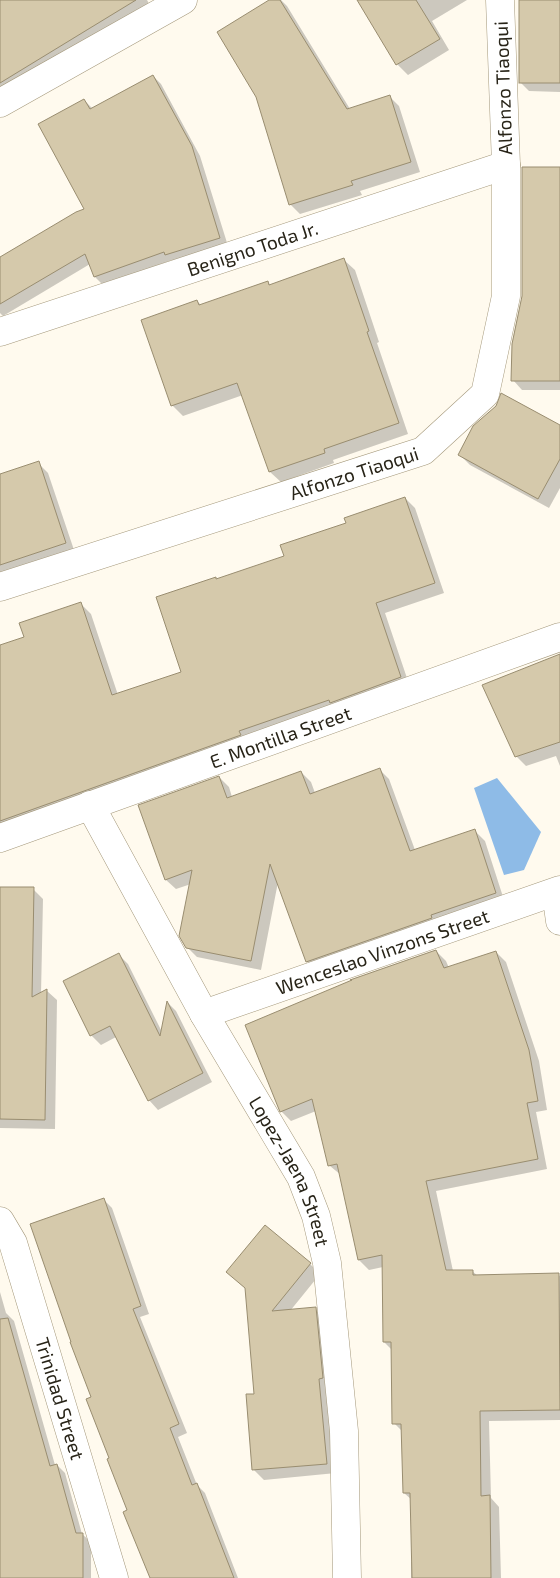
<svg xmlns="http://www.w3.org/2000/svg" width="560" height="1578" viewBox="0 0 560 1578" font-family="'Exo 2',sans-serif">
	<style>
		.water { fill: #8ebbe7 }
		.shadow { fill: #0003 }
		.building { fill: #d5c9ab; stroke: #998d70 }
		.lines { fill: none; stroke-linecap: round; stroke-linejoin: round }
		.street-casing { stroke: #a4987b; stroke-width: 29 }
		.street { stroke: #fff; stroke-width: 28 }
		.labels { text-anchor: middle; stroke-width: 4.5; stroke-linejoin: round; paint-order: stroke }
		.street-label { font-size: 19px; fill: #282418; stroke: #fff }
	</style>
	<rect width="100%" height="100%" fill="#fffaee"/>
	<polygon class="water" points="497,778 541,832 524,870 504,875 474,788"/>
	<g class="shadow">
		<polygon points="0,0 147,0 151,7 0,100"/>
		<polygon points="271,0 281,0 287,6 350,109 389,96 399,106 420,172 360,191 362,195 300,214 290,204"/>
		<polygon points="358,0 467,0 432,21 449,50 408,75 397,64"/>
		<polygon points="521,0 560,0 560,92 529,91 520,82"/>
		<polygon points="153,76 161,84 200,156 228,246 174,263 172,260 103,285 95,277 90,264 3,316 0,313 0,259 86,210 84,100 93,109"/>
		<polygon points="560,169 560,390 522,390 513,380"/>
		<polygon points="344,260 355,270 379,342 377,343 408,434 333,460 334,463 281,482 270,472 243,395 183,416 172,405 197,301 202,306 268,282 271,286"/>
		<polygon points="560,426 560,488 549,508 470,465 459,454"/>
		<polygon points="38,463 48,473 75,553 0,583 0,476"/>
		<polygon points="405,498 415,508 444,593 385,613 410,687 0,836 0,647 26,638 81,604 91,614 118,695 183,673 217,580 286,557 347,524"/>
		<polygon points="560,655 560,766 556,756 526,766 516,756"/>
		<polygon points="379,769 389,779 415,850 475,831 485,841 505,903 317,971 307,961 278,882 261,970 197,957 187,947 191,884 176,889 166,880 139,806 219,777 229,787 232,797 301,772 311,782 315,793"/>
		<polygon points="0,888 33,889 43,899 41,994 47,991 57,1000 55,1129 0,1128"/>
		<polygon points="436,951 446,961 449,968 496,952 506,962 539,1061 547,1110 536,1112 547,1169 436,1191 453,1271 472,1271 478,1276 558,1275 560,1276 560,1420 489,1421 491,1498 499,1507 501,1578 411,1578 411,1562 413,1562 412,1500 404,1493 403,1432 394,1423 392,1350 384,1342 383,1267 369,1270 359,1260 341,1175 330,1166 316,1111 291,1121 281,1111"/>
		<polygon points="118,954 128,964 162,1032 168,1003 176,1011 212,1082 158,1110 149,1100 116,1037 101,1045 91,1035"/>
		<polygon points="104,1200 112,1208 149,1314 140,1317 187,1433 178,1437 197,1485 205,1493 238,1578 151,1578 111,1459 93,1398"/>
		<polygon points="310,1264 320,1274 290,1311 315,1309 325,1319 336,1473 264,1480 254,1470 256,1395 246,1289 227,1272"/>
		<polygon points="0,1292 6,1313 14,1321 55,1465 57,1465 65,1473 82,1534 91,1542 91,1578 0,1578"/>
	</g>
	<g class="building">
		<polygon points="0,0 136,0 0,83"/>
		<polygon points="269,0 280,0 347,109 390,95 411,162 351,181 353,185 289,205 256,97 217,32"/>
		<polygon points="357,0 416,0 440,39 396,65"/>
		<rect x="519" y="0" width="41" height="83"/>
		<polygon points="153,75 192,146 220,238 165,255 164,252 94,277 85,254 0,304 0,257 76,212 84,209 38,124 84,99 90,109"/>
		<polygon points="522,167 560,167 560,381 511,381 512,344 522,296"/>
		<polygon points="344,258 369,331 367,332 399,423 324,449 325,453 269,472 237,383 171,406 141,320 197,300 199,305 268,281 269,285"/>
		<polygon points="501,393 560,425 560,459 538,499 458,455 473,426 496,406"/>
		<polygon points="39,461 66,543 0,565 0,474"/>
		<polygon points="405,497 435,583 376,603 401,677 330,703 329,700 239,731 241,735 0,821 0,645 24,637 19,623 81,602 112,695 181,672 156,597 216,577 216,579 284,556 280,545 346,523 344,518"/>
		<polygon points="560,654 560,742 515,757 482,685"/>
		<polygon points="380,768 410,851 475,829 496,893 431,915 432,918 306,962 270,864 251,961 186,948 179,936 192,870 165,880 138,805 219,776 227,798 301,771 310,794"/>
		<polygon points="0,887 34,887 32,997 47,989 45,1120 0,1119"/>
		<polygon points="436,950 444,968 496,951 529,1050 538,1101 527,1103 538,1159 426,1181 446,1270 473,1270 473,1275 559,1273 560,1410 480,1411 481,1496 490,1495 491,1578 412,1578 410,1493 403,1493 401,1424 392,1424 391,1342 383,1342 382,1255 358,1260 337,1164 328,1166 312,1099 280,1112 245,1025 352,980 350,980"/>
		<polygon points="119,953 160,1036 167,1001 203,1073 148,1101 110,1026 90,1036 63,981"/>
		<polygon points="104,1198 141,1306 133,1309 179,1424 170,1428 192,1485 197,1483 234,1578 150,1578 123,1512 127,1510 107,1459 109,1458 86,1399 91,1397 70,1342 71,1342 30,1224"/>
		<polygon points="265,1225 311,1263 272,1311 316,1307 323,1378 319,1379 327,1464 252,1470 246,1394 254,1394 245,1288 226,1272"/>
		<polygon points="8,1318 50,1466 57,1464 76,1533 83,1533 83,1578 0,1578 0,1319"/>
	</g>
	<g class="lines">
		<g class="street-casing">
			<g id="street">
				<polyline points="0,103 183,0"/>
				<path id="s1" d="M 0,332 L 506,165"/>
				<path id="s2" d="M 0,587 L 423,451 L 485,394 L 506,296 L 506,165 L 500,0"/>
				<path id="s3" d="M 90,805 L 204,1014 L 301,1177 L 316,1216 L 327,1263 L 344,1431 L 347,1578"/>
				<path id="s4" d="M 0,838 L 560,637"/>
				<polyline points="556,892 560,921"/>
				<path id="s5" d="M 204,1014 L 560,890"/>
				<path id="s6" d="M 0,1221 L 13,1243 L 114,1578"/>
			</g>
		</g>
		<use href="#street" class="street"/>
	</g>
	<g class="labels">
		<g class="street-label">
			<text transform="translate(503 88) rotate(-92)" y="7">Alfonzo Tiaoqui</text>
			<text dy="7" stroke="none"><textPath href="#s1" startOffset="266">Benigno Toda Jr.</textPath></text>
			<text dy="7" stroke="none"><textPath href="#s2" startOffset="372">Alfonzo Tiaoqui</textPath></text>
			<text dy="7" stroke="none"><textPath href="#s4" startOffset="298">E. Montilla Street</textPath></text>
			<text dy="7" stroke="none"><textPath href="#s5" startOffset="189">Wenceslao Vinzons Street</textPath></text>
			<text dy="7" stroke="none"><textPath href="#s3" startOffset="418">Lopez-Jaena Street</textPath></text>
			<text dy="7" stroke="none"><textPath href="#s6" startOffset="188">Trinidad Street</textPath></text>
		</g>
	</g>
</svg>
